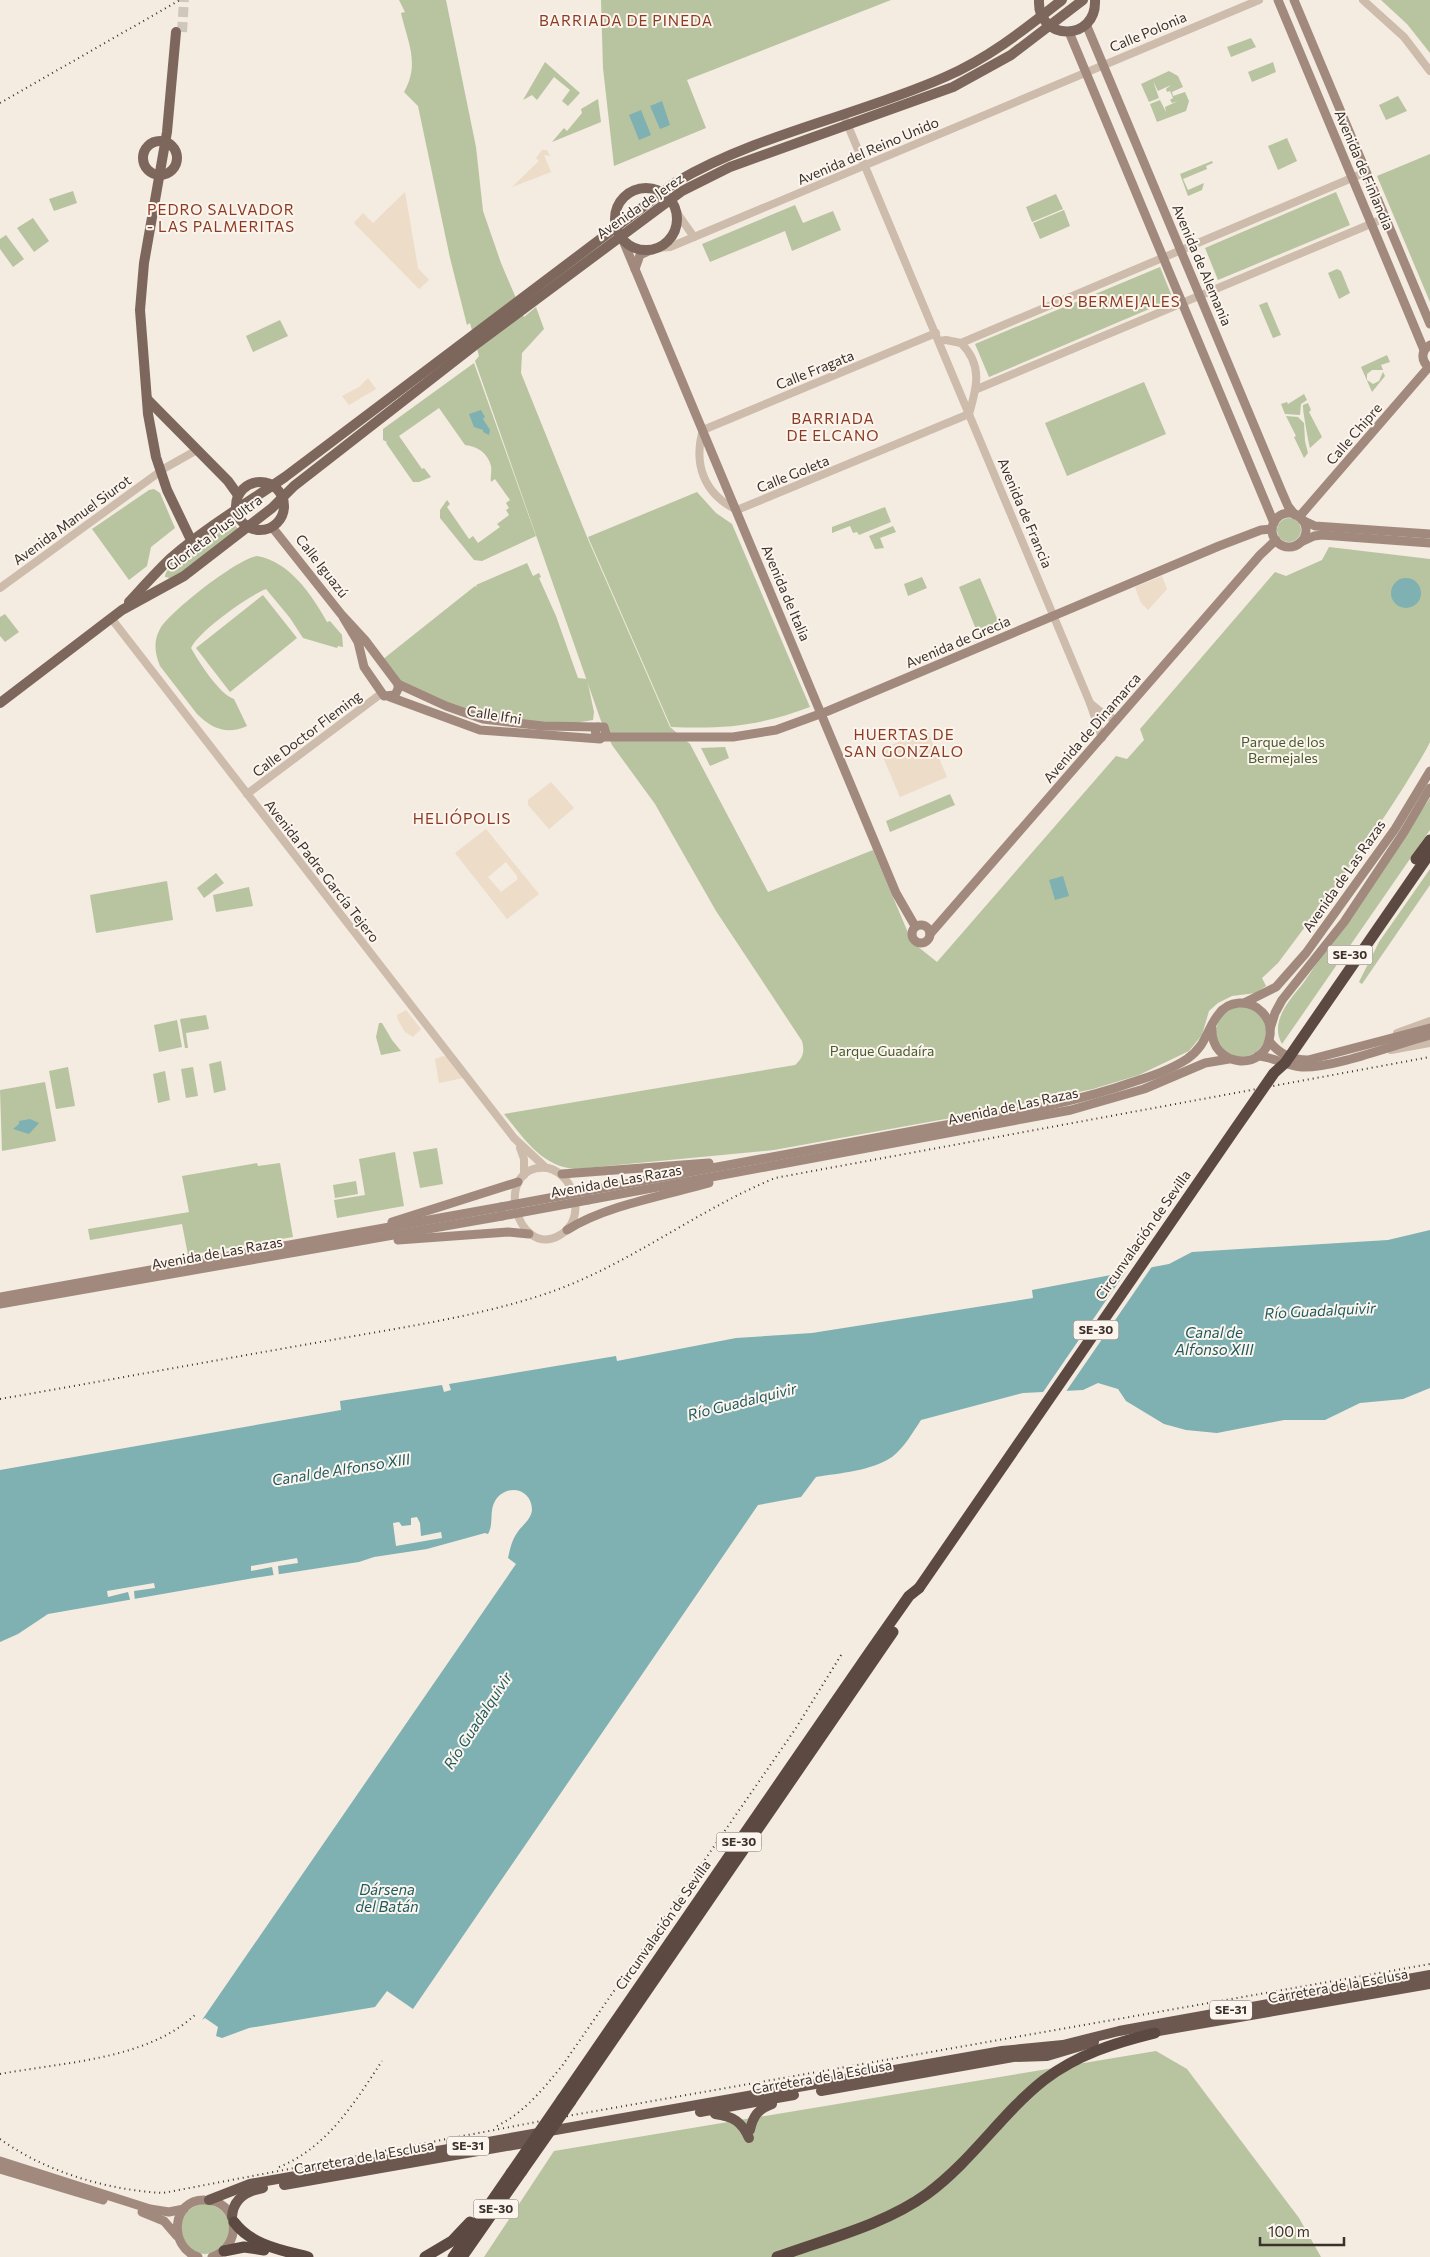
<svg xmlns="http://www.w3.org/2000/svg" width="1430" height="2257" viewBox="0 0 1430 2257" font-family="Commissioner,sans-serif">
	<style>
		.green { fill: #b8c4a0 }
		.plaza { fill: #ecdcc8; fill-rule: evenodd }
		.water { fill: #7fb0b2 }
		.pier { fill: #f4ebe1 }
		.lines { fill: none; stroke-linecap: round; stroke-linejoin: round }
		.primary-tunnel { stroke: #cfc6bd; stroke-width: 10; stroke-dasharray: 10 5; stroke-linecap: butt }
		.tertiary { stroke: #cdbbac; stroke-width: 8 }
		.secondary { stroke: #a18a7d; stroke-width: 9 }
		.primary { stroke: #7d675c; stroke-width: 10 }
		.trunk { stroke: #6c584f; stroke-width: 10 }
		.motorway { stroke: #5c4a42; stroke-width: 11 }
		.rail { stroke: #3b302b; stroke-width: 2; stroke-dasharray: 1 4; stroke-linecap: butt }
		.secondary-bridge { stroke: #a18a7d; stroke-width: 9 }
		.motorway-bridge { stroke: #5c4a42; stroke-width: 11 }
		.labels { text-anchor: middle; stroke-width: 4; stroke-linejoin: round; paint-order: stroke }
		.shield { fill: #fbf5ee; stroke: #756b66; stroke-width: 1 }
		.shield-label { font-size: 12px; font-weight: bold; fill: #3b302b }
		.street-label { font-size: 14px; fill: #3b302b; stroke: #fbf5ee }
		.park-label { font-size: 14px; fill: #4a5a2e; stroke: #fbf5ee }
		.neighbourhood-label { font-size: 15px; letter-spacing: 1px; fill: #8c3b22; stroke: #fbf5ee }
		.water-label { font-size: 15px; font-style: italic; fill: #1f5a5e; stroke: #fbf5ee }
	</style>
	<rect width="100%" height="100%" fill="#f4ebe1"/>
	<g class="green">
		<path d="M 399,0 L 446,0 L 476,147 L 483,211 L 501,263 L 524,317 L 536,307 L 544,329 L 522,353 L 521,373 L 587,537 L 670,727 L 690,744 L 768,892 L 873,850 L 912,942 L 937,962 L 1116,756 L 1127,759 L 1144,740 L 1140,729 L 1275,572 L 1286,576 L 1322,560 L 1329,547 L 1430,559 L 1430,742 L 1427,748 C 1384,824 1330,893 1278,963 L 1262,978 L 1266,986 L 1256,993 L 1232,996 L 1218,1003 L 1209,1011 L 1202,1035 L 1189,1051 L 1139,1075 L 1093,1089 L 984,1112 L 774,1150 L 575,1169 C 541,1166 524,1138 504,1114 L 795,1065 C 803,1058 805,1052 802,1041 L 716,911 L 655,804 L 612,745 L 601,721 L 475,361 L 479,356 L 470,323 L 467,325 L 450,258 L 418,106 L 404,92 C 420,64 408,43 401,13 L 405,12 Z"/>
		<polygon points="601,0 891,0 687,80 706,128 614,166 603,68"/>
		<polygon points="1381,0 1430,0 1430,53 1407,24"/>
		<polygon points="1251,38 1256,47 1231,57 1227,47"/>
		<polygon points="545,62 580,93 568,106 562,101 570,90 554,77 537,100 532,95 523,100"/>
		<polygon points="1273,62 1276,72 1252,82 1248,72"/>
		<polygon points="1169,71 1178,76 1183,87 1172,92 1173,96 1185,92 1189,101 1186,111 1157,122 1150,104 1160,100 1166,112 1165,107 1178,101 1172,103 1170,100 1173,98 1170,91 1167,92 1166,89 1171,85 1158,91 1153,81 1159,98 1149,102 1141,84"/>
		<polygon points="1398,96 1407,111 1386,120 1379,105"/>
		<polygon points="598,99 601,122 552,142 564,128 567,131 582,113 581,109"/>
		<polygon points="1287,138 1297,161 1278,170 1268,146"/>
		<polygon points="1430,154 1430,302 1377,176"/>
		<polygon points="1212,161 1213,163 1206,166 1207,169 1183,179 1188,190 1204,183 1202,190 1188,196 1180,174"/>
		<polygon points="73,191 77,203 54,211 49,199"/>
		<polygon points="1336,192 1350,225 1218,280 1205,248"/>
		<polygon points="1056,194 1063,209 1032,222 1026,207"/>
		<polygon points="795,205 803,223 833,211 841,230 792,251 785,231 710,262 702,244"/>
		<polygon points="1064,210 1070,226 1040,239 1033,223"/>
		<polygon points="33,218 49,241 34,252 17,228"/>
		<polygon points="6,235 24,259 13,267 0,249 0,239"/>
		<polygon points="1160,267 1173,299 989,377 975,344"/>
		<polygon points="1337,269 1341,271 1350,293 1339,299 1328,273"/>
		<polygon points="1267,302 1281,335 1273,338 1259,305"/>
		<polygon points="280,320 288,336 253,352 246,336"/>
		<polygon points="1387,355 1390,362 1381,365 1383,370 1372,370 1367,374 1367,380 1373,384 1379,381 1383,372 1385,376 1372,392 1361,367"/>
		<path d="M 474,363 L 536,536 L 482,561 L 474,560 L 440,518 L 440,510 L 447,500 L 450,504 L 447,507 L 469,539 L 473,536 L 478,543 L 500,527 L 497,524 L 509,515 L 506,510 L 509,508 L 506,503 L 510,500 L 495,479 L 491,482 C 490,477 492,472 491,466 C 488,453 477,446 465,445 L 439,408 L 399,436 L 422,469 L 424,468 L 431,477 L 419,482 L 413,482 L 386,443 L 387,442 L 383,440 L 383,429 Z"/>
		<polygon points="1144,382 1166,434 1067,476 1045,423"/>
		<polygon points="1304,394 1307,400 1301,404 1300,415 1285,414 1281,404 1287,402 1288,404"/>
		<path d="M 1308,403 L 1311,410 L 1309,412 L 1322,437 L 1310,448 C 1309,445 1302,407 1303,405 Z"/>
		<polygon points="1286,416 1298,417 1304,423 1305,441 1308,453 1304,458 1294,437 1296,436"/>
		<polygon points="154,489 160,493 175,528 151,547 147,566 129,580 92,529 149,490"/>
		<path d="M 697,492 L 716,513 L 732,524 L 810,707 C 759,726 725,729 671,727 L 588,537 Z"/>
		<polygon points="885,507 891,522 859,535 857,532 853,533 850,526 832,533 832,527"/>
		<circle cx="1289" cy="530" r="12"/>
		<path d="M 231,520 L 238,529 L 183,571 L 170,578 L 165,577 C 166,562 217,530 231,520 Z"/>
		<polygon points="893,526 896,532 880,538 884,548 875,549 869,536"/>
		<path d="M 257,556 C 289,561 312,595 327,622 L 330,621 L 342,635 L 343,647 L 338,646 L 337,648 L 303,638 L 290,618 L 266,589 C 248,596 199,631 191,648 C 199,662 219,694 234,699 L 247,726 C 227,735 212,729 197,714 L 160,666 C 155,654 153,641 160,629 C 169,612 238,558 257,556 Z"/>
		<polygon points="527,563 533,576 539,573 541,577 539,578 556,616 578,678 587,679 594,712 593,720 575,723 542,723 489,718 406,687 382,660 475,586 477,587 476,585"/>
		<polygon points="922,577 927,588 908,596 904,584"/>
		<polygon points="980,578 1001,628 979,637 959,587"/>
		<polygon points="263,595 297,638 230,692 196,648"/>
		<polygon points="5,614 19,632 5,642 0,636 0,617"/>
		<polygon points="725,747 729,758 710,766 701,748"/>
		<polygon points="950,794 955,805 890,832 886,821"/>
		<path d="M 1430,798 L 1430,830 L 1282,1044 C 1269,1021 1290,1000 1304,982 Z"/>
		<polygon points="1430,869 1430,885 1362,984 1359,982 1379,942"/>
		<polygon points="216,873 224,883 204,898 197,888"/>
		<polygon points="167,881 173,920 96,933 90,895"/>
		<polygon points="249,887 253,906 216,912 213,895"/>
		<circle cx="1241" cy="1032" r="25"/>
		<polygon points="206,1015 209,1029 186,1033 188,1048 185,1048 180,1019"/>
		<polygon points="177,1020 182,1047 159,1052 154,1025"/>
		<polygon points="379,1023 382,1023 392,1040 401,1051 381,1055 376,1037"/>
		<polygon points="221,1061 226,1090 214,1093 209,1064"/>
		<polygon points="68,1067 75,1106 56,1109 49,1071"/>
		<polygon points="193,1067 198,1096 186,1098 181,1069"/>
		<polygon points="165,1071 170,1100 158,1103 153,1074"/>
		<polygon points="45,1082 56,1141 2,1151 0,1090"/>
		<polygon points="437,1148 443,1184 420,1188 413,1152"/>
		<polygon points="395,1152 404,1206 337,1218 334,1200 365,1195 359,1159"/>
		<polygon points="257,1163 258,1166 280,1163 293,1237 188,1255 182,1224 90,1240 88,1229 189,1212 182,1176"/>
		<polygon points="356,1181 358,1194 335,1198 333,1185"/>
		<polygon points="1156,2051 1187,2069 1299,2218 1321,2257 484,2257 554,2151"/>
		<circle cx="205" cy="2229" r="25"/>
	</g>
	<g class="plaza">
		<polygon points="542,150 547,150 550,156 544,155 551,172 512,187 539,161 536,158"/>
		<polygon points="405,192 418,268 429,280 419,289 354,223 363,213 373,223"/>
		<polygon points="368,378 376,389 349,405 342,396 359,387"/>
		<polygon points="1162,576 1167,589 1148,610 1141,603 1135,587"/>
		<polygon points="927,730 947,777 900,797 880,750"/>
		<polygon points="551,782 574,808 549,829 528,805 528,800"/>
		<path d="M 486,829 L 539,894 L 507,919 L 455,853 ZM 506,862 L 517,876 L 517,880 L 501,892 L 488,877 Z"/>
		<polygon points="406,1010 421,1029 413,1037 405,1032 398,1020 397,1015"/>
		<polygon points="443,1056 447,1057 463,1078 439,1083 435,1059"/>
	</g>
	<g class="water">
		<polygon points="662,101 670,125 660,129 650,106"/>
		<polygon points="641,110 651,135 639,140 629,115"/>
		<polygon points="481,410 485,417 483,419 490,430 489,435 483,432 483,430 474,427 469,414"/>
		<circle cx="1406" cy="593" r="15"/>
		<polygon points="1063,876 1069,896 1055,900 1049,880"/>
		<polygon points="30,1119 39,1123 29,1134 13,1129 19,1124 19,1121"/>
		<path d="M 1430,1230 L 1430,1388 L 1403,1399 L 1360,1403 L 1325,1420 L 1284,1420 L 1217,1433 L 1186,1430 L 1164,1424 L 1126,1401 L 1118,1389 L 1098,1383 L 1083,1390 L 1023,1393 L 921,1420 C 913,1432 904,1448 892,1457 C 871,1471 840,1473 816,1477 L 801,1497 L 758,1505 L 413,2009 L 387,1991 L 375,2007 L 249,2028 L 222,2038 L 216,2036 L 218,2027 L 205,2018 L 202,2020 L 516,1564 L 508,1558 C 510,1549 512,1540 517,1533 C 522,1525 531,1520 532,1510 C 532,1488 506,1483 495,1501 C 489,1511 494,1524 488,1534 L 485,1533 L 427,1549 L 374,1557 L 359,1562 L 254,1578 L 48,1614 L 18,1634 L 0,1642 L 0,1470 L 341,1410 L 340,1401 L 442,1385 L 444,1392 L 451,1390 L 449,1384 L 616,1356 L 617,1361 L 736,1338 L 812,1333 L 1033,1298 L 1032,1290 L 1169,1264 L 1192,1252 L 1388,1240 Z"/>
	</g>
	<g class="pier">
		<polygon points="1153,1265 1065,1393 1041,1395 1127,1270"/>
		<polygon points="417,1517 420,1523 421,1536 441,1532 442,1538 396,1546 393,1523 399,1522 402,1526 411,1525 411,1518"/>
		<polygon points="297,1558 298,1563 278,1566 279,1576 274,1577 272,1567 251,1571 251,1566"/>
		<polygon points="154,1583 155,1588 134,1591 135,1602 131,1603 128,1592 108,1597 107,1591"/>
	</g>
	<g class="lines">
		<polyline class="primary-tunnel" points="182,32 184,0"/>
		<g class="tertiary">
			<polyline points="1363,0 1404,37 1430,71"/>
			<polyline points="846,121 1090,703 1102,738"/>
			<polyline points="675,210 694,237"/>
			<polyline points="657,248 670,247 694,237 1259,0"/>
			<path d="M 936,333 L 703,430 C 693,464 704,494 737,510 L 969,414 C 977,387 983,365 961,343 L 946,340 L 939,341"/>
			<polyline points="961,343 1366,172"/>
			<polyline points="977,389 1385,218"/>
			<polyline points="0,588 165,468 197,450"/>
			<polyline points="111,618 514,1138 545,1167"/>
			<polyline points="1090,703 1105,715 1117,720"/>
			<polyline points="247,794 382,693"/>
			<polyline points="1397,1033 1430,1021"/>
			<polyline points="1391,1050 1430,1043"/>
			<polyline points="520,1148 524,1159 524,1175"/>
			<path d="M 548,1168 C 576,1175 587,1220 560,1235 C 516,1261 491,1162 548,1168 Z"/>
		</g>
		<g class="secondary">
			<polyline points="1278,0 1424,350"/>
			<polyline points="1294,0 1430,324"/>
			<polyline points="1086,24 1281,490 1288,506 1295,515"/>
			<polyline points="1069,32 1274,523"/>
			<polyline points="622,238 896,893 915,926"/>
			<polyline points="635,269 640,255 653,249"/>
			<path d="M 1430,345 C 1420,351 1421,362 1430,368"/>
			<circle cx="1289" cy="530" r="17"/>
			<polyline points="1299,517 1428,368"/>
			<polyline points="1302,520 1315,526 1430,534"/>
			<polyline points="272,527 341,614 365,640 398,684 398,689 395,695 384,696 364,667 358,642 343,617"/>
			<polyline points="1301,542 1314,536 1322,535 1430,543"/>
			<polyline points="398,684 446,706 483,719 543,726 598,727"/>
			<polyline points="390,697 480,730 600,739 606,734 604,727 598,727 595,730 597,738"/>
			<polyline points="604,737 733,737 776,730 828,711 1219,546 1261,530 1272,529"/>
			<circle cx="921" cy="934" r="9"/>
			<polyline points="930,934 1260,555 1276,540"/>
			<polyline points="1244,1003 1276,987 1306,953 1395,829 1430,771"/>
			<polyline points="1270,1029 1275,1013 1282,1000 1344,922 1404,832 1430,788"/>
			<path d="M 1269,1041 C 1279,1054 1292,1060 1308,1060 L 1430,1028"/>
			<path d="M 1258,1056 C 1274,1057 1286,1066 1302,1067 C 1335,1068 1396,1044 1430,1035"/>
			<polyline points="562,1174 709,1163"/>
			<path d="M 587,1191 C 704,1170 822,1148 940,1126 C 1004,1114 1071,1104 1133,1082 C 1152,1076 1170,1070 1187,1059 C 1207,1045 1206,1030 1218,1015 C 1228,1000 1250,999 1262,1012 C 1268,1018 1271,1027 1270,1035 C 1266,1073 1210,1068 1212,1028"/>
			<polyline points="588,1200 1071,1110 1144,1089 1205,1063 1229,1059"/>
			<polyline points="392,1222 518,1182"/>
			<path d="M 567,1230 C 604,1206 666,1195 709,1183"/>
			<polyline points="398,1240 508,1232 529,1234"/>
			<polyline points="0,1297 501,1207"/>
			<polyline points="0,1304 502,1216"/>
			<polyline points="0,2161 150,2209 169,2212 184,2209"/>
			<polyline points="0,2169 103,2200"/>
			<polyline points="142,2212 164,2221 177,2236"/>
			<path d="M 198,2257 C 168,2247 171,2199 205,2200 C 240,2200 243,2247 212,2257"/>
		</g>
		<g class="primary">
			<path d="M 1039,0 C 1037,42 1097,42 1095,0"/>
			<polyline points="176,32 167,132 144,263 140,310 148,414 156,457 167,490 192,542"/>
			<circle cx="160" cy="158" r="17"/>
			<circle cx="646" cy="219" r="31"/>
			<polyline points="147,399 228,481 238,495"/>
			<circle cx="260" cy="506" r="24"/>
			<path d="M 129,602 C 143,587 157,571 172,557 C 207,527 247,503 285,477 L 676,182 C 760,133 857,116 945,77 C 989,58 1025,29 1062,0"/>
			<polyline points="0,703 122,610 184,576 272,508 294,486 475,345 682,191 730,167 953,87 1011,55 1083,0"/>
		</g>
		<g class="trunk">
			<polyline points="1147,2033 1430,1984"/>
			<polyline points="821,2091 1013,2057 1047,2056 1094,2042"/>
			<polyline points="700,2112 794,2095"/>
			<path d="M 715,2114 C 733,2116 742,2122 749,2138"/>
			<path d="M 750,2130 C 753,2116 758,2109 772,2104"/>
			<polyline points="284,2185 536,2141"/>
			<polyline points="209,2200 250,2184 1002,2051 1063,2045 1119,2031 1430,1975"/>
			<path d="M 232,2217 C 233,2199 246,2191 263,2188"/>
		</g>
		<g class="motorway">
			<polyline points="562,2099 871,1650 909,1596 919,1588"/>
			<polyline points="571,2101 893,1632"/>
			<path d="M 234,2222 C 251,2245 281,2250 308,2257"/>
			<polyline points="224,2251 244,2247 264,2250"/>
			<polyline points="425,2257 452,2241 470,2222"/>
			<polyline points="453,2257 511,2173"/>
			<polyline points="462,2257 522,2171"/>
			<path d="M 777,2257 C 826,2239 884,2225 927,2194 C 972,2161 1001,2114 1044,2080 C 1078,2054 1115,2043 1155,2033"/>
		</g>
		<g class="rail">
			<polyline points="0,103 180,0"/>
			<path d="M 0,1399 C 109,1380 217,1360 326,1341 C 398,1328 476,1317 545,1294 C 628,1266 695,1211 775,1178 L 1430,1057"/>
			<path d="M 0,2074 C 64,2062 147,2060 196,2014"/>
			<path d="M 497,2126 C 524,2113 543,2089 562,2066 L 796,1728 L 843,1652"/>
			<path d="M 0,2139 C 46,2172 107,2190 163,2193 L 573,2115 L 1430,1964"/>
			<path d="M 279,2167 C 327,2148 355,2102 382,2061"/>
		</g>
		<g class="secondary-bridge">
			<polyline points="501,1207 587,1191"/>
			<polyline points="502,1216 588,1200"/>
		</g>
		<g class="motorway-bridge">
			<polyline points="1416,859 1430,840"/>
			<polyline points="919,1588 1233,1132 1274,1073 1285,1063 1430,853"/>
			<polyline points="522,2171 571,2101"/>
			<polyline points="511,2173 562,2099"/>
		</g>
	</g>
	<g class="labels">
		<g class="shield">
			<rect x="1327.5" y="945.5" width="45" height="19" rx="4"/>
			<rect x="1073.5" y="1320.5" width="45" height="19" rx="4"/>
			<rect x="716.5" y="1832.5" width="45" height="19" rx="4"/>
			<rect x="1210" y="2000.5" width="42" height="19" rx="4"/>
			<rect x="447" y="2136.5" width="42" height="19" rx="4"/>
			<rect x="473.5" y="2199.5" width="45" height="19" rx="4"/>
		</g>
		<g class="shield-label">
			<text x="1350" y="959">SE-30</text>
			<text x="1096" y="1334">SE-30</text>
			<text x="739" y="1846">SE-30</text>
			<text x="1231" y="2014">SE-31</text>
			<text x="468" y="2150">SE-31</text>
			<text x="496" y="2213">SE-30</text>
		</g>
		<g class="street-label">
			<text transform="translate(1148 32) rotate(-23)" y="5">Calle Polonia</text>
			<text transform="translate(868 151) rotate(-23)" y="5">Avenida del Reino Unido</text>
			<text transform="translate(1364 170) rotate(67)" y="5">Avenida de Finlandia</text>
			<text transform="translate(640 206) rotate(-35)" y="5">Avenida de Jerez</text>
			<text transform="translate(1202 265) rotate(67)" y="5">Avenida de Alemania</text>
			<text transform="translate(815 370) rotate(-22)" y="5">Calle Fragata</text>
			<text transform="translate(1354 434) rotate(-49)" y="5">Calle Chipre</text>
			<text transform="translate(793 474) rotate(-22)" y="5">Calle Goleta</text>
			<text transform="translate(1025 513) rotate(67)" y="5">Avenida de Francia</text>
			<text transform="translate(72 520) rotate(-36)" y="5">Avenida Manuel Siurot</text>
			<text transform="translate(214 533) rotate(-37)" y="5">Glorieta Plus Ultra</text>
			<text transform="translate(322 566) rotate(52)" y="5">Calle Iguazú</text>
			<text transform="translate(786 593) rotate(67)" y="5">Avenida de Italia</text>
			<text transform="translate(958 642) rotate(-23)" y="5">Avenida de Grecia</text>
			<text transform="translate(494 715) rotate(9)" y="5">Calle Ifni</text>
			<text transform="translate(1092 728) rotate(-49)" y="5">Avenida de Dinamarca</text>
			<text transform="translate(307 734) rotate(-37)" y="5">Calle Doctor Fleming</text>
			<text transform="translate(322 871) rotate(52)" y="5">Avenida Padre García Tejero</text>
			<text transform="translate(1344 876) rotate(-55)" y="5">Avenida de Las Razas</text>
			<text transform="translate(1013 1106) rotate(-12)" y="5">Avenida de Las Razas</text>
			<text transform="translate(616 1181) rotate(-10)" y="5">Avenida de Las Razas</text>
			<text transform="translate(1143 1235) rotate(-55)" y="5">Circunvalación de Sevilla</text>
			<text transform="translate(217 1253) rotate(-10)" y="5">Avenida de Las Razas</text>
			<text transform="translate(663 1925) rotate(-55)" y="5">Circunvalación de Sevilla</text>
			<text transform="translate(1338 1986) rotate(-10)" y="5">Carretera de la Esclusa</text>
			<text transform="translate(822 2077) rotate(-10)" y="5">Carretera de la Esclusa</text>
			<text transform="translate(364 2157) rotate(-10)" y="5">Carretera de la Esclusa</text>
		</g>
		<g class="park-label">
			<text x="1283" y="747">Parque de los<tspan x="1283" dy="16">Bermejales</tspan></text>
			<text x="882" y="1056">Parque Guadaíra</text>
		</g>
		<g class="neighbourhood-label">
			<text x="626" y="26">BARRIADA DE PINEDA</text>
			<text x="221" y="215">PEDRO SALVADOR<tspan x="221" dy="17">- LAS PALMERITAS</tspan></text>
			<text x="1111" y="307">LOS BERMEJALES</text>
			<text x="833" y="424">BARRIADA<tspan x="833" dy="17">DE ELCANO</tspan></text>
			<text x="904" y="740">HUERTAS DE<tspan x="904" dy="17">SAN GONZALO</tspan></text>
			<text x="462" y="824">HELIÓPOLIS</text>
		</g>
		<g class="water-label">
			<text transform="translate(1320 1311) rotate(-3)" y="5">Río Guadalquivir</text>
			<text x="1214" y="1338">Canal de<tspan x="1214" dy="17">Alfonso XIII</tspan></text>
			<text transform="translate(742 1402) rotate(-14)" y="5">Río Guadalquivir</text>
			<text transform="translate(341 1470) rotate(-9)" y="5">Canal de Alfonso XIII</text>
			<text transform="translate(478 1721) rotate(-57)" y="5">Río Guadalquivir</text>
			<text x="387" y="1895">Dársena<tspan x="387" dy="17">del Batán</tspan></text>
		</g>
	</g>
	<path d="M1260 2237v8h84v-8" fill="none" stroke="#3b302b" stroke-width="2.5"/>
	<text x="1268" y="2237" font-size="15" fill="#3b302b" stroke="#fbf5ee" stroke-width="4" paint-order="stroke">100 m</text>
</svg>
